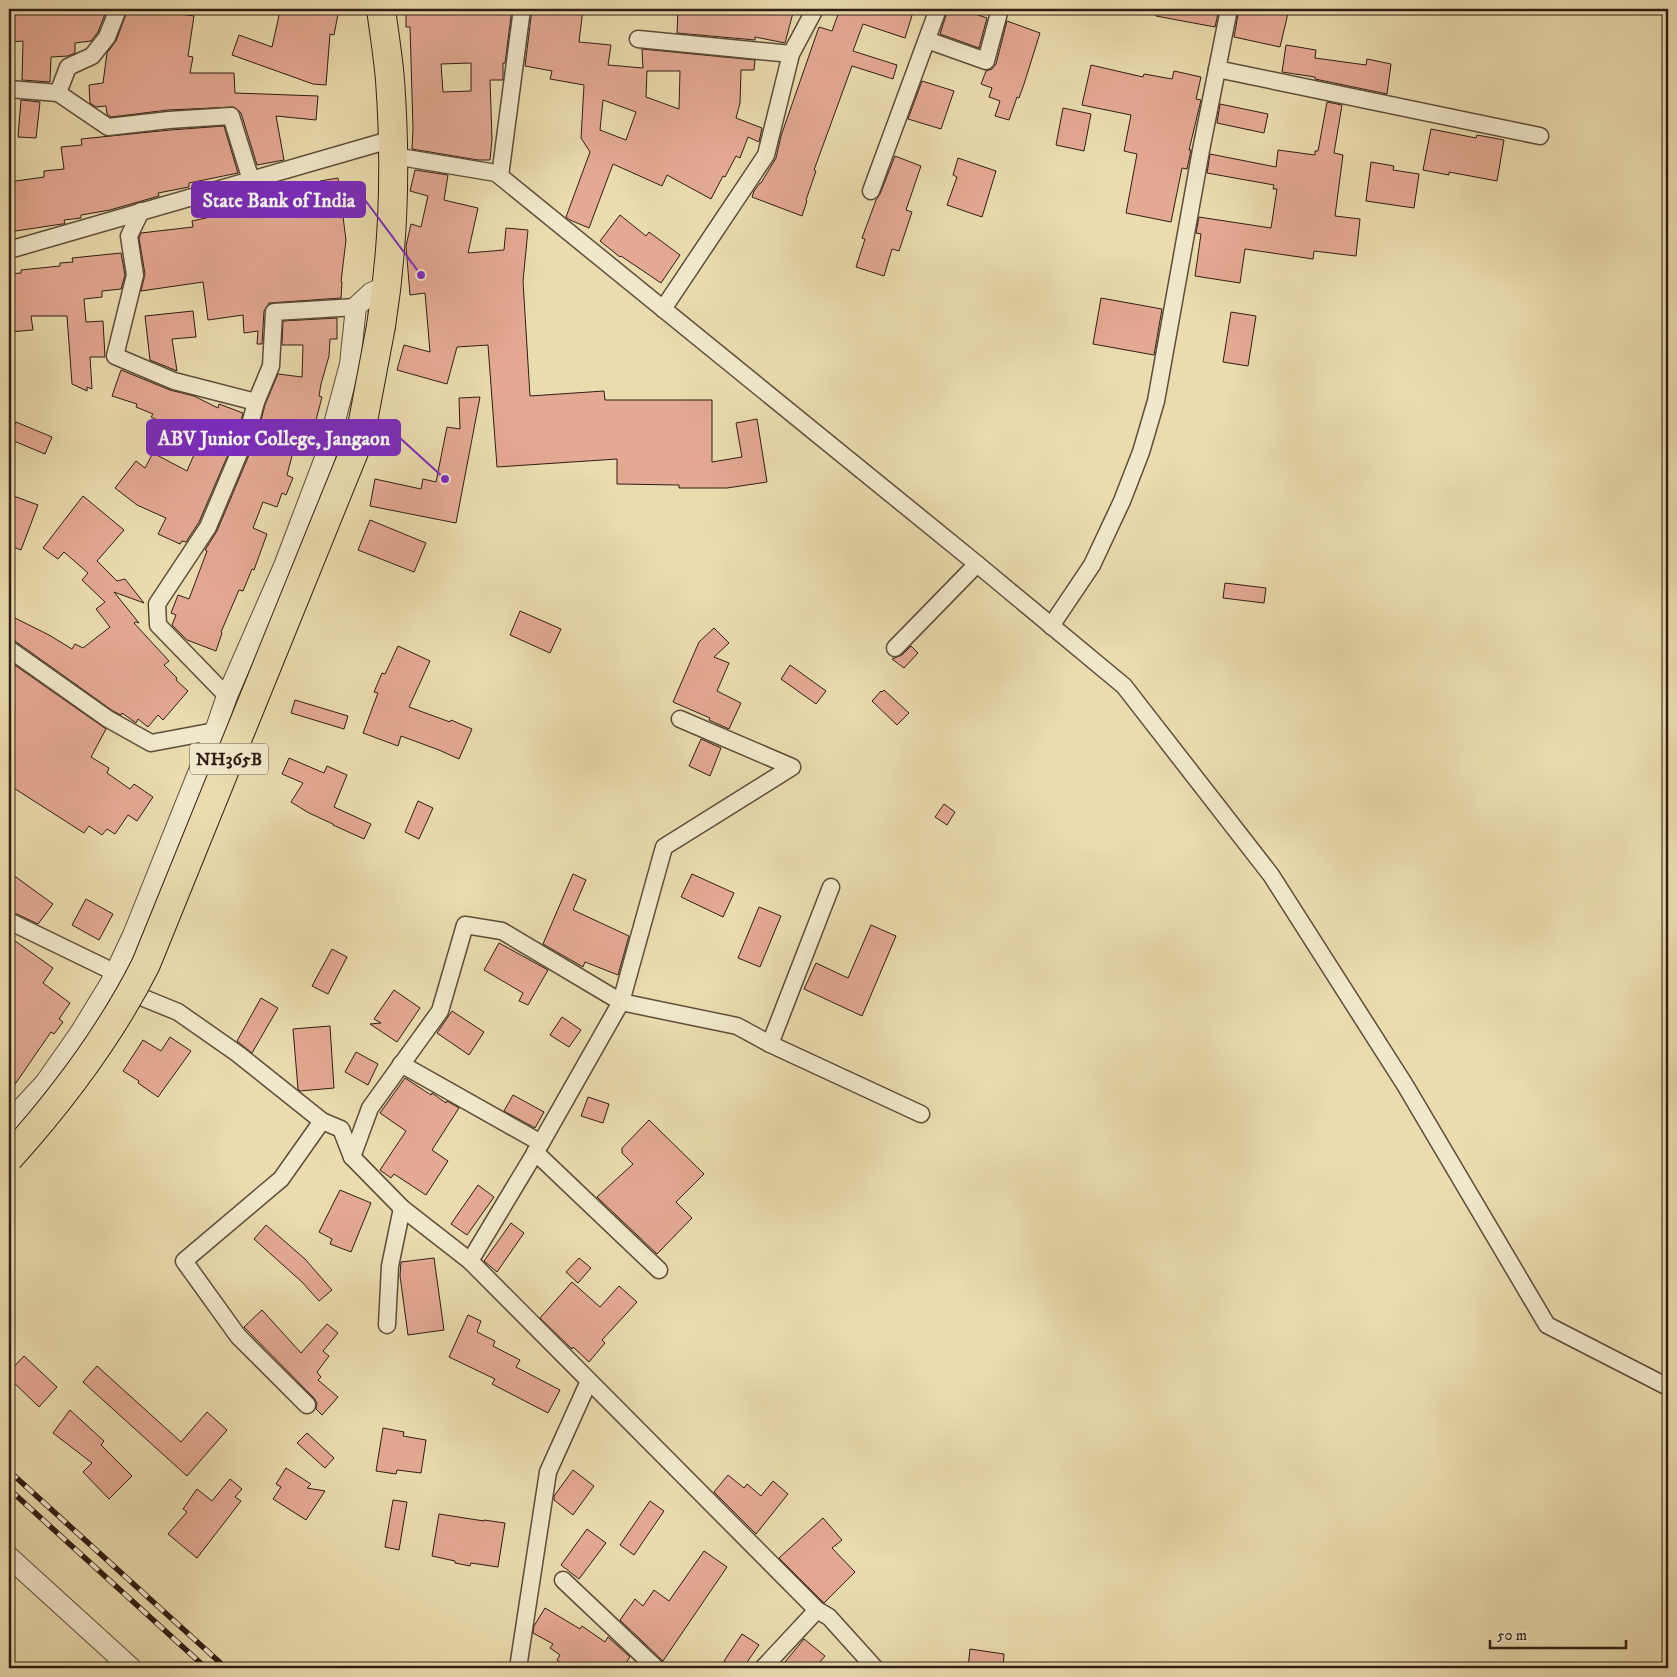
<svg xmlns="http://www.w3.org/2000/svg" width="1677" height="1677" viewBox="0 0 1677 1677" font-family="'IM FELL DW Pica',serif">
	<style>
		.building { fill: #e4a993; stroke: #301d12; fill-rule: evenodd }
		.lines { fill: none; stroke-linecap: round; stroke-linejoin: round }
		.minor-casing { stroke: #5e4d39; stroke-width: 19 }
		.tertiary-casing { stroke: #5e4d39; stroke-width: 22 }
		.trunk-casing { stroke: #301d12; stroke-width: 30 }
		.minor { stroke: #f1e8cb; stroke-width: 16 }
		.tertiary { stroke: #f1e8cb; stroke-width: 20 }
		.trunk { stroke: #eadcaf; stroke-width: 28 }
		.rail-casing { stroke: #301d12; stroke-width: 5.5 }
		.rail { stroke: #f1e8cb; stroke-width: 4; stroke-dasharray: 11; stroke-linecap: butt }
		.trunk-bridge-casing { stroke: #301d12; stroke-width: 30; stroke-linecap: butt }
		.trunk-bridge { stroke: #eadcaf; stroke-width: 28 }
		.labels { text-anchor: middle; stroke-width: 4; stroke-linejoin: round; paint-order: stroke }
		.shield { fill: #f1e8cb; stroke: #6a5a4a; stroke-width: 1 }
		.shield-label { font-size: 18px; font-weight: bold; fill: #301d12 }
		.leader { fill: none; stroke: #7b2cbf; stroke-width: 2 }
		.callout-dot { fill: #7b2cbf; stroke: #f1e8cb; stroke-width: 2 }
		.callout { fill: #7b2cbf; stroke: #7b2cbf; stroke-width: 2 }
		.callout-label { font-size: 20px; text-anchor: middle; font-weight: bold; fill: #fff }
	</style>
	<rect width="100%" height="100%" fill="#eadcaf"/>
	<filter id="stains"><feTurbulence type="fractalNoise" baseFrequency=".004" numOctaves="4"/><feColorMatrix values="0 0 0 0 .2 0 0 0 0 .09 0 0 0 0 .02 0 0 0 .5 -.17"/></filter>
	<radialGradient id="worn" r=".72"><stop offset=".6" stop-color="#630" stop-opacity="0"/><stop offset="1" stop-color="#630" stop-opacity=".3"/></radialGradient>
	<g class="building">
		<polygon points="9,9 107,9 98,32 91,41 75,43 75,53 68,56 51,57 50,82 22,80 23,41 9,42"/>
		<polygon points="128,9 181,9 181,14 194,16 188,56 193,57 190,73 234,73 235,93 318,96 316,120 276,116 284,160 257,165 241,113 234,107 168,110 111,117 107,114 106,106 96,107 90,103 89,85 103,83 107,53 116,41"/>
		<polygon points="283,9 339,9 334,35 330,34 326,85 313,84 232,55 239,35 272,47 280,11 283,12"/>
		<path d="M 406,9 L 512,9 L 505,63 L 503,63 L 503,80 L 490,80 L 492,139 L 490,160 L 478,160 L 412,149 L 413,128 L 410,27 L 406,27 ZM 471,63 L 471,91 L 443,92 L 441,64 Z"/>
		<path d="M 532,9 L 543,9 L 558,12 L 559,9 L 583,9 L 579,42 L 611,45 L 608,65 L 643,68 L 642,49 L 755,60 L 754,70 L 741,70 L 740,103 L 736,118 L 762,128 L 759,142 L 748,137 L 740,158 L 736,156 L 725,177 L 723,176 L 711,199 L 667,175 L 662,186 L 613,164 L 589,228 L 570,220 L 566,217 L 590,152 L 581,138 L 584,85 L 550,79 L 552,71 L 525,66 ZM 647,71 L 680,71 L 679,109 L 646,97 ZM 603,100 L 636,112 L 626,140 L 600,130 Z"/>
		<polygon points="678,9 794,9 785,43 755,37 755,40 677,33"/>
		<polygon points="840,9 914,9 905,38 863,24 853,51 897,65 893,79 852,66 814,170 816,171 806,200 807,201 802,216 752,197 754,191 760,183 761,183 776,158 781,136 819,27 832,31"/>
		<polygon points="948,9 960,9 987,18 979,48 940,34"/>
		<polygon points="1157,9 1219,9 1215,27 1156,16"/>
		<polygon points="1239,9 1289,9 1280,47 1234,37"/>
		<polygon points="1007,21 1040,33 1024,84 1019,98 1017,97 1009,120 995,116 1000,101 989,97 992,88 981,84 986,71 992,69 996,64"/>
		<polygon points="1286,45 1316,50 1315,58 1366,65 1367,59 1391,64 1387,94 1315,79 1315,77 1282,72"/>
		<polygon points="1091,65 1143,77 1144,74 1172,79 1174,71 1201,77 1196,99 1201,100 1189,150 1191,150 1187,169 1182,168 1171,222 1126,213 1137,154 1124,151 1131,115 1082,105"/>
		<polygon points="922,81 954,91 941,129 908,119"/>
		<polygon points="21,100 40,102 36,138 18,137"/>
		<polygon points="1327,102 1342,105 1334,153 1343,155 1335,216 1360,219 1356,256 1314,251 1313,259 1245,249 1240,283 1195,276 1201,234 1196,233 1199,217 1271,228 1277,189 1273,189 1274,185 1207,173 1210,154 1276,167 1278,150 1315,155 1315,151 1318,151"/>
		<polygon points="1220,104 1268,114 1264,133 1217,123"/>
		<polygon points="1063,108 1091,114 1084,151 1056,145"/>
		<polygon points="224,126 238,173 189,183 189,187 158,193 159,196 110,210 81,215 81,218 64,220 65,224 62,224 9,232 9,182 44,177 44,171 64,169 61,147 82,145 81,139 170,130"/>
		<polygon points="1431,129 1476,138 1477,135 1504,140 1497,181 1449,172 1449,175 1423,170"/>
		<polygon points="895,156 921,166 906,210 912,212 899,251 892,249 884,276 856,267 865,239 862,238 876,200 880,194"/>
		<polygon points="958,158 996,171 982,217 947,205 957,177 953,175"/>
		<polygon points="1371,162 1394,166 1393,170 1419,174 1414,208 1366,201"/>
		<polygon points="415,170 448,175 444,200 478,208 468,253 504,250 506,228 528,230 523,281 530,396 604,391 605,400 712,400 712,462 742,457 736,423 757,419 767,482 727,488 679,488 679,485 617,484 617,459 497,467 488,345 457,347 447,384 397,370 404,345 430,352 425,293 410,295 406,246 411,224 421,227 428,196 410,191"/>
		<polygon points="338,178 346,240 341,282 342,282 341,298 269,303 264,311 262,344 257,344 258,331 244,333 243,315 208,320 203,282 141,291 145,274 139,238 141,233 193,227 192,221 224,214 223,212 283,202 282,196 307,190 306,186 320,184 320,181"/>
		<polygon points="620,215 646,236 649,232 680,255 661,283 621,256 620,257 600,241"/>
		<polygon points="121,253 125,275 121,289 102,291 102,297 84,299 86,322 103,321 105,357 90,357 92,389 87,387 87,391 72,384 67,316 31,316 33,330 9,332 9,274 21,273 21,270 60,266 60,263 73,262 72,258"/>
		<polygon points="1101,298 1162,309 1154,355 1093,344"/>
		<polygon points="193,311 196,337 172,339 177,371 150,360 145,316"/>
		<polygon points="1231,312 1256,316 1248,366 1223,362"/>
		<polygon points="337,318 337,339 330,339 329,356 321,384 319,396 322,397 315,424 309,423 306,439 297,437 287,475 293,478 286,495 282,493 277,507 263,502 253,528 267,534 254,570 252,569 243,591 239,590 221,632 222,633 216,651 187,640 172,625 176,615 171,613 178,595 189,599 207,551 205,550 217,531 257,436 265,405 278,374 302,377 303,345 282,345 283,321"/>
		<polygon points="121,370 170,390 194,396 218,408 219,404 243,413 239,429 199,522 186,542 182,541 180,544 158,534 166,518 137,505 115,488 136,461 145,468 153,453 187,471 199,443 164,426 165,424 151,417 153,414 136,407 137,404 112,396"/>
		<polygon points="480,397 456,523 370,506 375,479 421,489 423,479 436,482 447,427 460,429 459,398"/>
		<polygon points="16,422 52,437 45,454 9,439"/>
		<polygon points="11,495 38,505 21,550 9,545 9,503"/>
		<polygon points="83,496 124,530 97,561 117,581 125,579 144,603 114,592 139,623 136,622 134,623 169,661 164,665 177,678 176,680 188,691 163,720 158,715 148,727 138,719 136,723 122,713 121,715 113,711 15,641 9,639 9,615 49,635 72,649 75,644 83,648 110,627 96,609 105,602 82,580 88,573 64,552 58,559 43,548"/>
		<polygon points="370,520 426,543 414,572 358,550"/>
		<polygon points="1225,583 1266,588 1264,603 1223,598"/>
		<polygon points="520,611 561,629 550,653 510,635"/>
		<polygon points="714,628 729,643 714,657 729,663 717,691 741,703 729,729 709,720 710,718 673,702 699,642"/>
		<polygon points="398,646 430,661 409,707 450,722 451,720 472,729 459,759 439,750 401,736 398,746 363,733 378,693 374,692 382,673 385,674"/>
		<polygon points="911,646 918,653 904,668 892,659 902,655"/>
		<polygon points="9,661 106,729 91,757 109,768 107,773 130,789 134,784 153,797 137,821 128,815 115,834 107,829 102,835 89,826 84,833 9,785"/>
		<polygon points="790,665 826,691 816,704 781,679"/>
		<polygon points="884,690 909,713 897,725 872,701 881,691 882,692"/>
		<polygon points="295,700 348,716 344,729 291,713"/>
		<polygon points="701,739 721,748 710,776 689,766"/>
		<polygon points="289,758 324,773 327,766 347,775 334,807 371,824 364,839 333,825 333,824 309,813 291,802 303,783 282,774"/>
		<polygon points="418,801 433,808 419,839 405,832"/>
		<polygon points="944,804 955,812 947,825 935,817"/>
		<polygon points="9,872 53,904 38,924 17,914 9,914"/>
		<polygon points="573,874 586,880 573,910 629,936 618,975 585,962 583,967 543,944"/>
		<polygon points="692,874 734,893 723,917 681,897"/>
		<polygon points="86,899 113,914 99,940 72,925"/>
		<polygon points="759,907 781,916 760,967 738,958"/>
		<polygon points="871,925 896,936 862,1016 804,989 816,963 848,978"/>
		<polygon points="9,938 11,938 53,968 43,983 70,1003 59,1019 63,1022 54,1034 51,1032 9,1093"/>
		<polygon points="499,943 548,970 528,1005 519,1001 523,993 484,970"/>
		<polygon points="332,949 347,957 328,994 312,986"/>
		<polygon points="394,990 420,1008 397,1042 370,1024 381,1023 374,1019"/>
		<polygon points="261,998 278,1008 252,1053 237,1041"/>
		<polygon points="452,1011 484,1032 469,1055 437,1033"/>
		<polygon points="562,1017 581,1030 569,1047 550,1035"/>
		<polygon points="330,1026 334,1088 300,1091 298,1089 293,1029"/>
		<polygon points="170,1037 191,1051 158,1097 138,1083 139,1081 123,1071 143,1040 161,1051"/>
		<polygon points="356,1052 378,1064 368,1085 345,1072"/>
		<polygon points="405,1078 431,1095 432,1093 446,1103 447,1101 459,1108 432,1150 448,1161 426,1195 394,1174 391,1178 380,1170 406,1131 380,1113"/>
		<polygon points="513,1095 544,1112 535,1128 504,1111"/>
		<polygon points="588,1097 609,1104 603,1123 581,1116"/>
		<polygon points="649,1120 704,1174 676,1202 692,1218 657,1254 597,1197 633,1164 622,1153 622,1148"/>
		<polygon points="478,1185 494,1197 467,1235 451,1224"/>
		<polygon points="340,1190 371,1203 351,1252 330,1244 332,1239 319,1232"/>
		<polygon points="511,1223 524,1233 497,1272 484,1261"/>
		<polygon points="266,1225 305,1259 332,1290 319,1301 302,1282 254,1239"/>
		<polygon points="434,1258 444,1330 408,1335 400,1276 401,1262"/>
		<polygon points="579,1258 591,1268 578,1283 566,1272"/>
		<polygon points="572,1282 600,1307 619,1286 637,1302 602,1340 605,1343 589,1362 573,1347 572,1349 540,1318"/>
		<polygon points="262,1310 301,1353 327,1324 338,1333 323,1351 329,1356 317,1372 321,1377 318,1380 338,1397 322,1415 316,1409 317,1403 314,1398 244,1327"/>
		<polygon points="468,1315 481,1321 477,1332 495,1341 493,1346 520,1360 516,1367 560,1390 548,1413 492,1384 495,1379 449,1357"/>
		<polygon points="24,1356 57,1387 39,1407 9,1378 9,1372"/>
		<polygon points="97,1366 181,1442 207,1412 227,1430 187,1476 83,1382"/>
		<polygon points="70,1410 104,1441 101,1445 132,1476 109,1499 83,1472 92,1463 53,1433"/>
		<polygon points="383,1428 404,1432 403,1436 426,1440 421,1473 397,1470 396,1474 376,1471"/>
		<polygon points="307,1433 334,1458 325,1468 297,1443"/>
		<polygon points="286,1468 311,1484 307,1488 325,1491 306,1520 273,1499 281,1487 276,1484"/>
		<polygon points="573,1470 594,1486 573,1515 554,1500 554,1496"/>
		<polygon points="728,1475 744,1488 747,1484 761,1496 773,1481 788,1494 756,1534 714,1492"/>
		<polygon points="230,1479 242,1489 235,1497 241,1501 197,1558 168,1534 187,1512 183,1509 197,1489 212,1501"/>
		<polygon points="393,1500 407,1502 399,1550 385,1547"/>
		<polygon points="650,1501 664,1511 634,1555 620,1545"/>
		<polygon points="439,1514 484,1521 484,1520 505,1523 498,1567 471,1563 470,1566 455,1563 455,1561 432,1556"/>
		<polygon points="823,1518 842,1540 832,1548 855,1572 824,1603 779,1558"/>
		<polygon points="587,1529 606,1543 579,1579 561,1565"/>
		<polygon points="704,1551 727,1567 663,1661 620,1620 635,1599 643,1606 654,1590 669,1601"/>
		<polygon points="545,1608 580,1629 582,1626 605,1642 608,1637 630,1657 622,1668 568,1668 557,1660 560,1655 550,1648 553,1644 533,1633 534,1626"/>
		<polygon points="742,1634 759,1645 743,1668 735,1668 724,1661"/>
		<polygon points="804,1639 825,1656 815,1668 780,1668"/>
		<polygon points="970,1649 1004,1654 1003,1668 968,1668"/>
	</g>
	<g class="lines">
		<g class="minor-casing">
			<g id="minor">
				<polyline points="638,39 791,54"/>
				<polyline points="927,40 986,61 1000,9"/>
				<polyline points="1217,69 1540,136"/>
				<polyline points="9,89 58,93 68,67 92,56 107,37 118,9"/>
				<polyline points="58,93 108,127 169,120 231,116 251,180"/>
				<polyline points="394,156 496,173 977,564 1124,686 1271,875 1405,1085 1547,1325 1668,1387"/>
				<polyline points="500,176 522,9"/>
				<polyline points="871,191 938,9"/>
				<polyline points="141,211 129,236 135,275 115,356 174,381 256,402"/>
				<polyline points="9,250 393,139"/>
				<polyline points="663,309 766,155 791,54 815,9"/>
				<polyline points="1051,626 1092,565 1122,501 1141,452 1156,401 1201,150 1229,9"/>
				<polyline points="895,648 977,564"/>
				<polyline points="9,649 108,719 151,743 215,731"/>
				<polyline points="227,696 158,625 157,604 208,527 248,432 256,402 271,366 274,312 356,307"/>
				<polyline points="9,928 13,923 116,973"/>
				<polyline points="124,990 178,1012 238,1054 322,1121 341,1129 352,1157 402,1208 470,1261 817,1610 829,1617 875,1668"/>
				<polyline points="770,1044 831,887"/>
				<polyline points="401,1064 541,1143"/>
				<polyline points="535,1152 659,1270"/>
				<polyline points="352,1157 370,1108 440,1011 465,925 502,931 621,1002 664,847 792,767 680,719"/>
				<polyline points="470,1261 541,1143 621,1002 737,1026 770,1044 921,1114"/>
				<polyline points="387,1325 390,1266 402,1208"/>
				<polyline points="307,1405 238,1336 184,1261 281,1179 322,1121"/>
				<polyline points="563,1580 656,1668"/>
				<polyline points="518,1668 548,1472 589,1381"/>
				<polyline points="763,1668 817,1610"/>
			</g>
		</g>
		<g class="tertiary-casing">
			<g id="tertiary">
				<polyline points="9,1122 45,1083 80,1033 110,984 133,935 215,731 227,696 284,566 325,458 350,364 356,307 371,293 387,286"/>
				<polyline points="9,1557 131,1668"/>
			</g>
		</g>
		<g class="trunk-casing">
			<path id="trunk" d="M 381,9 C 384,32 388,56 390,80 C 396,162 394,245 381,326"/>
		</g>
		<use href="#minor" class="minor"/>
		<use href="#tertiary" class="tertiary"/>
		<use href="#trunk" class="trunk"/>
		<g class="rail-casing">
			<g id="rail">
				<polyline points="9,1471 226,1668"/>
				<polyline points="9,1489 206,1668"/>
			</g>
		</g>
		<use href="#rail" class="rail"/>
		<g class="trunk-bridge-casing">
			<path id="trunk-bridge" d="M 9,1158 C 63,1098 110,1036 146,964 L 360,437 L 381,326"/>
		</g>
		<use href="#trunk-bridge" class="trunk-bridge"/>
	</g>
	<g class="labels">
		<rect class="shield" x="190" y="743.5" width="78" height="31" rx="4"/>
		<g class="shield-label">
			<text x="229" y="765">NH365B</text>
		</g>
	</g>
	<path class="leader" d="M421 275L365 200M445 479L400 438"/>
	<g class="callout-dot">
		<circle cx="421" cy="275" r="5"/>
		<circle cx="445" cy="479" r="5"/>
	</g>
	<g class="callout">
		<rect x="192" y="182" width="173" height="35" rx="5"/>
		<rect x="147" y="420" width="253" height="35" rx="5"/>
	</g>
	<g class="callout-label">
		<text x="279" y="207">State Bank of India</text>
		<text x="274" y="445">ABV Junior College, Jangaon</text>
	</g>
	<rect width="1677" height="1677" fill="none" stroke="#eadcaf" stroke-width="30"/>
	<rect x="10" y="10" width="1657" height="1657" fill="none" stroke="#301d12" stroke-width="2.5"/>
	<rect x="15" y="15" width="1647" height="1647" fill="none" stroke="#301d12"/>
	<path d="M1490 1640v8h136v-8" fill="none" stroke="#301d12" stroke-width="2.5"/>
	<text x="1497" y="1640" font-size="15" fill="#301d12" stroke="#f1e8cb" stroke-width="4" paint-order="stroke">50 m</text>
	<rect width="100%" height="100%" filter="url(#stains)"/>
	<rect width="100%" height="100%" fill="url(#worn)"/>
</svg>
